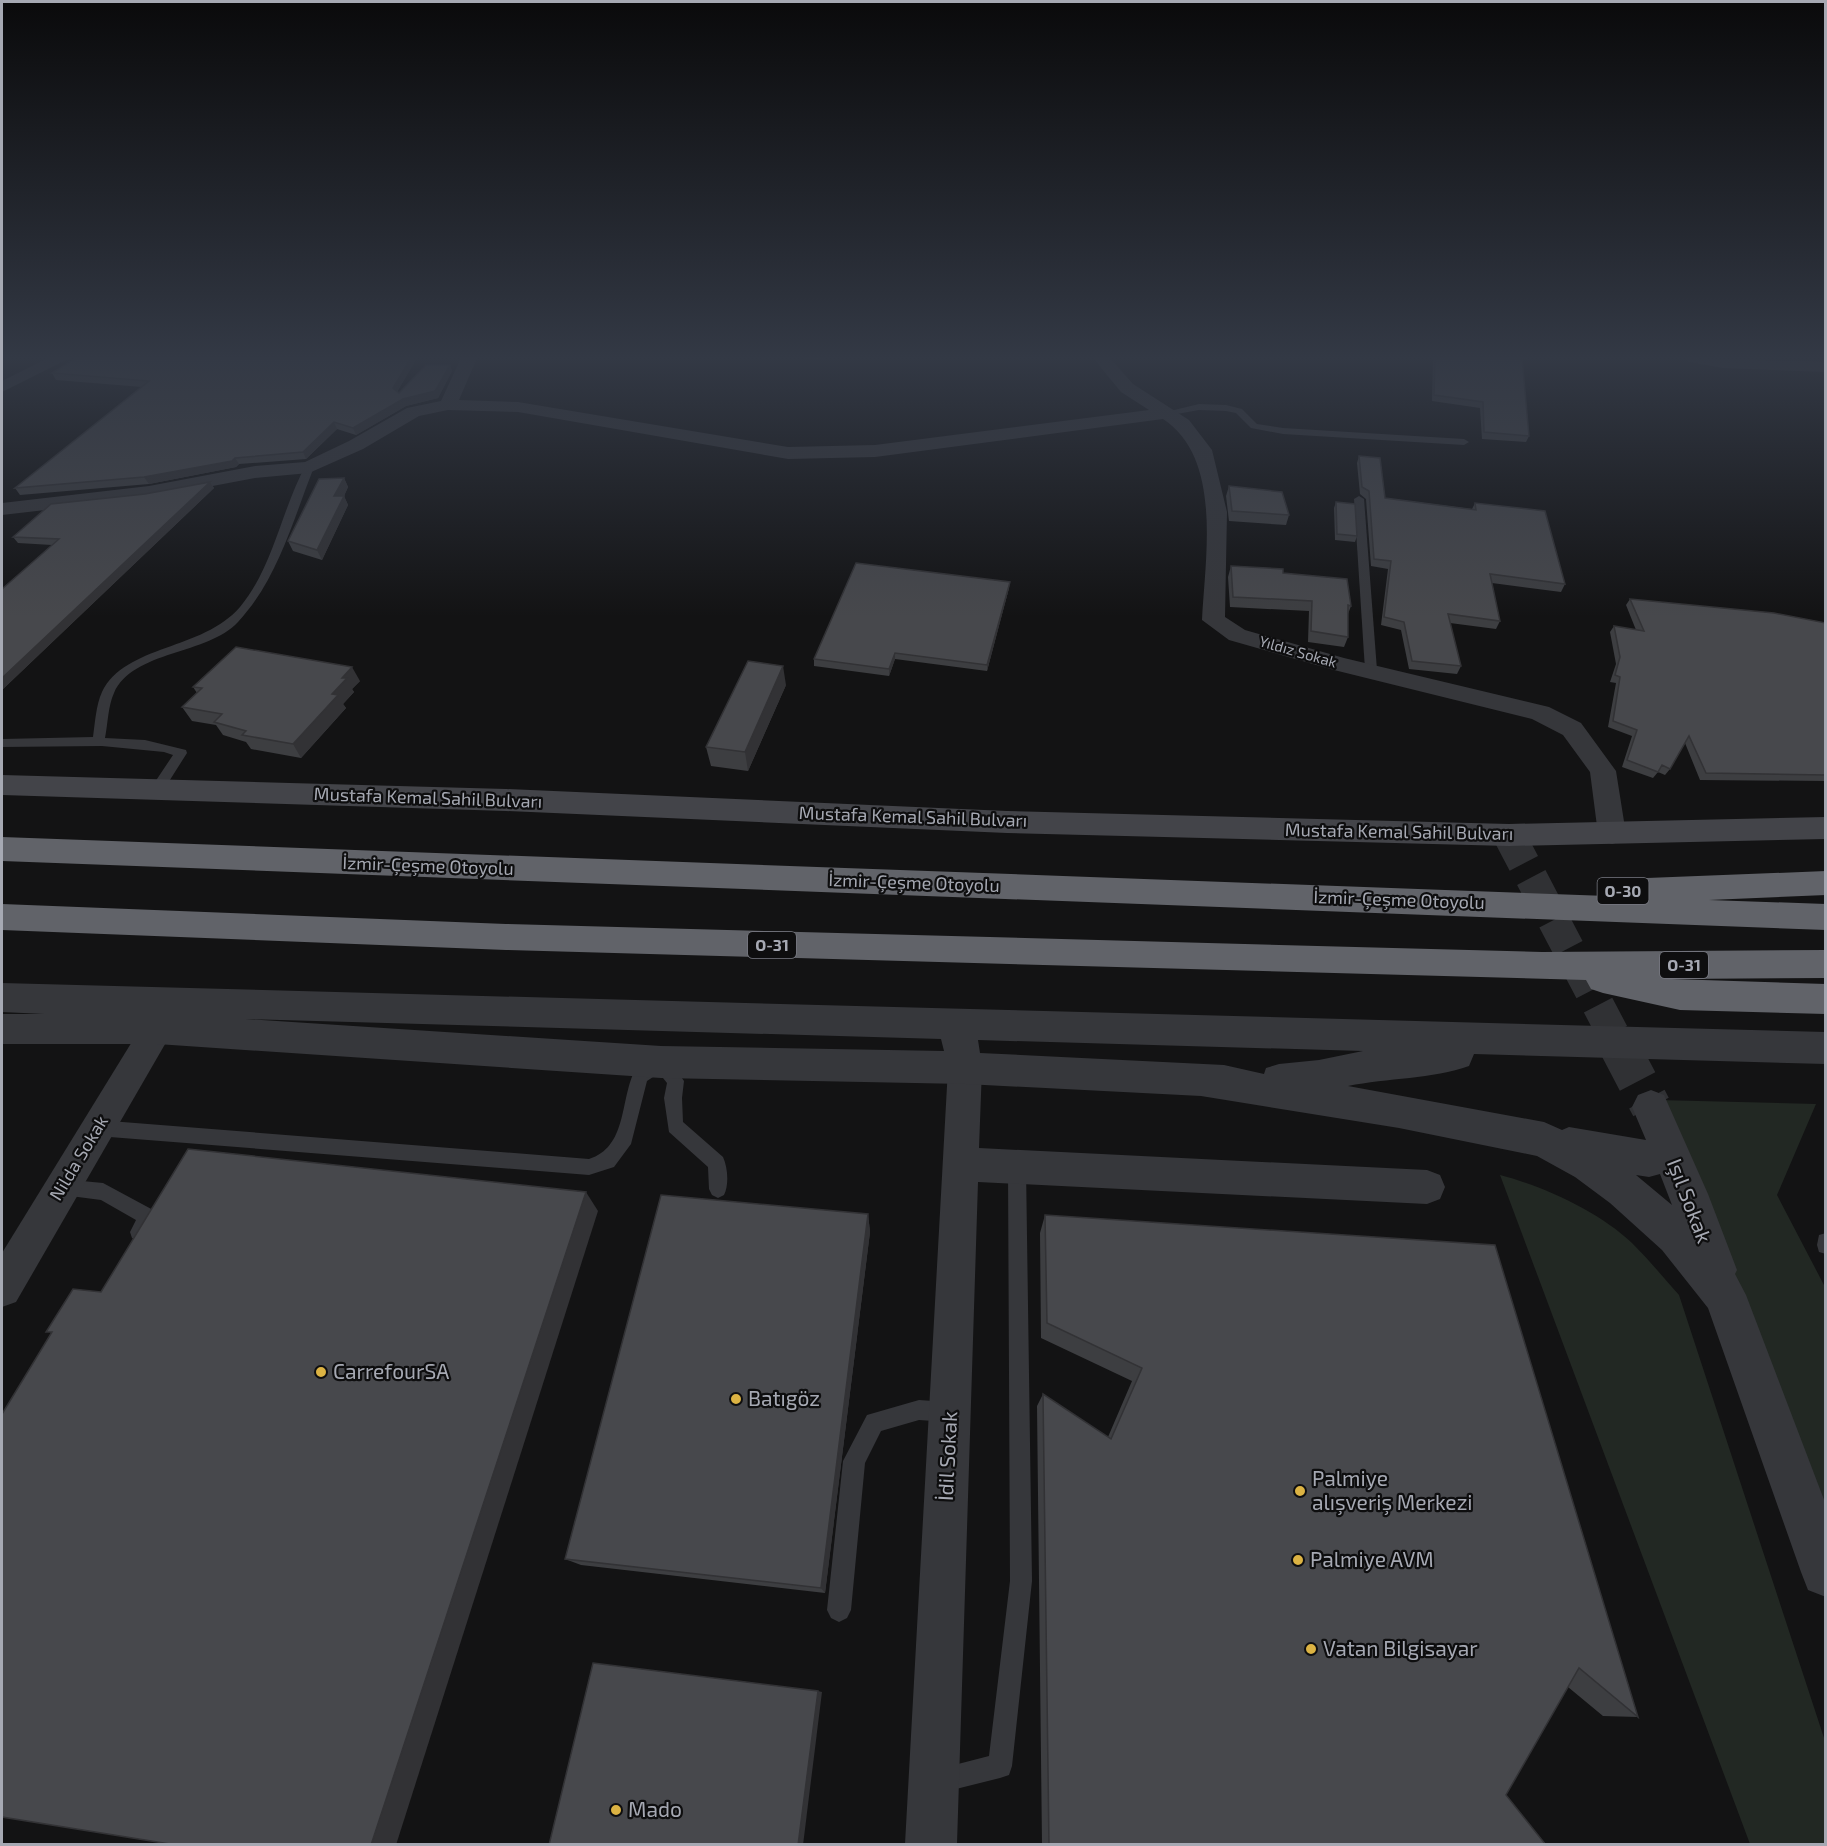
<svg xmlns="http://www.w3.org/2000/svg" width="1827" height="1846" viewBox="0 0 1827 1846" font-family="'Exo 2',sans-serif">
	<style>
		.green { fill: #222823 }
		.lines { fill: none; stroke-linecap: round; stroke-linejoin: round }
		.tertiary-tunnel-far1 { stroke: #303134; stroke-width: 32; stroke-dasharray: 32 16; stroke-linecap: butt }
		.tertiary-tunnel { stroke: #303134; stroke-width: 40; stroke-dasharray: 40 20; stroke-linecap: butt }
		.service { fill: #36373b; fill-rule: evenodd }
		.minor { fill: #36373b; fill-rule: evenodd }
		.tertiary { fill: #36373b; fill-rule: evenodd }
		.secondary { fill: #434449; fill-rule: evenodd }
		.motorway { fill: #616369; fill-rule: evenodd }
		.wall { fill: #3d3e41 }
		.shaded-wall { fill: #323235 }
		.building { fill: #47484c; stroke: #323235; stroke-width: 1.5 }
		.poi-dot { fill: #dcb343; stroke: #0e0e0f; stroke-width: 2 }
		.labels { text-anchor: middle; stroke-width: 4.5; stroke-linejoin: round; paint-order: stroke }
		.far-street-label { font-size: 15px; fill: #a6a9b3; stroke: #0e0e0f }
		.shield { fill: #0e0e0f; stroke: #787a82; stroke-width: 1.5 }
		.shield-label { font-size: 16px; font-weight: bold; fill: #a6a9b3 }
		.street-label { font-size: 18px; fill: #a6a9b3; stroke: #0e0e0f }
		.near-street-label { font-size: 21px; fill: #a6a9b3; stroke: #0e0e0f }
		.near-poi-label { font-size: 21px; fill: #a6a9b3; stroke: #0e0e0f; text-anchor: start }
	</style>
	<rect width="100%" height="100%" fill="#131314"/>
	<g class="green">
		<polygon points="1658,1100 1816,1104 1777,1195 1825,1287 1825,1506"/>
		<path d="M 1500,1175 C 1543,1186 1600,1212 1632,1243 C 1648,1259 1664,1278 1679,1295 L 1825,1741 L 1825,1844 L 1750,1844 Z"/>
	</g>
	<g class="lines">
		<polyline class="tertiary-tunnel-far1" points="1509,835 1620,1047"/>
		<polyline class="tertiary-tunnel" points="1619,1046 1651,1107"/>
		<g class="service">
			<polygon points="1199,404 1226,405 1242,409 1257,424 1283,428 1464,439 1469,442 1464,445 1283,434 1251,428 1236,413 1226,411 1199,410 1166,416 1162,413"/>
			<path d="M 306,465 L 314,467 C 293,520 278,579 238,622 C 208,655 133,650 114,693 C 108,706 108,723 105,738 L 145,740 L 186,750 L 187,753 L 161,794 L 156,796 L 149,791 L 173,755 L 164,752 L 102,746 L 2,747 L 2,739 L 93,737 C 95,723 96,705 102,692 C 126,644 202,651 240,607 C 274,566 281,510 306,465 Z"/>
			<polygon points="1359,496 1364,499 1377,670 1371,674 1365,670 1354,499"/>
			<path d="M 661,1055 L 667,1057 L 684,1081 L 682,1098 L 683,1122 L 723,1157 C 728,1168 729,1185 724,1195 L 718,1198 L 712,1195 L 709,1189 L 708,1167 L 669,1132 L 664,1098 L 667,1083 L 659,1073 L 647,1081 L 631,1144 L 614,1167 L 589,1175 L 97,1136 L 91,1134 L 88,1128 L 91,1122 L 97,1120 L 589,1159 C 627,1147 620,1102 634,1072 Z"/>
			<polygon points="1017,1159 1023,1161 1026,1167 1032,1581 1012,1766 1009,1775 1000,1778 940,1793 931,1789 927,1780 931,1771 989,1756 1010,1581 1008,1167 1011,1161"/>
			<path d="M 61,1179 L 103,1183 L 155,1211 L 157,1217 C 153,1227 149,1237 139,1241 L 132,1238 L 130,1232 L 136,1220 L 101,1200 L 55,1194 L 52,1188 L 55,1182 Z"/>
			<polygon points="1826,1233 1826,1254 1819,1252 1817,1245 1819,1235"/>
			<polygon points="919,1400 948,1402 955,1405 958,1412 955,1419 948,1422 919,1420 881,1431 865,1463 851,1610 847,1618 839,1622 831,1618 827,1610 843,1461 867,1415"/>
		</g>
		<g class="minor">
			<polygon points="48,358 70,358 2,392 2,381"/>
			<path d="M 461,358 L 477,358 L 459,400 L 518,402 L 788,447 L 875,445 L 1149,410 L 1121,392 L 1093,358 L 1110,358 L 1133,384 L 1189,420 L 1212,450 L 1227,512 L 1225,617 L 1245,630 L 1344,658 L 1549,707 L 1581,723 L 1616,771 L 1626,834 L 1622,841 L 1612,844 L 1602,841 L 1598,834 L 1590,772 L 1563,735 L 1532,719 L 1334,670 L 1229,640 L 1202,620 C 1205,558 1223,458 1163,419 L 875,457 L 788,459 L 518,412 L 448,410 L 419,416 L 363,449 L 309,473 L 255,478 L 149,498 L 2,515 L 2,503 L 149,486 L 255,466 L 305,462 L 349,441 L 407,408 L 441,401 Z"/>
			<polygon points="1687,358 1826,362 1826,372 1723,368 1689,362"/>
			<polygon points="157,1015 168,1019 173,1029 168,1039 16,1302 2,1307 2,1253 146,1019"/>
			<polygon points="965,1053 977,1058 982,1068 979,1148 1427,1170 1440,1175 1445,1187 1440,1199 1427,1204 978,1182 957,1844 905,1844 948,1068 953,1058"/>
		</g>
		<path class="tertiary" d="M 2,983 L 1826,1032 L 1826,1064 L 1474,1054 L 1469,1066 C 1433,1079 1387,1078 1348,1086 L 1544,1122 L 1562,1130 L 1569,1127 L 1646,1140 L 1632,1107 L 1638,1095 L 1651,1090 L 1664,1095 L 1708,1194 L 1737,1270 L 1735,1274 L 1746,1295 L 1826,1505 L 1826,1597 L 1808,1590 L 1801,1572 L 1708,1308 L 1662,1250 L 1610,1203 L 1575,1177 L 1537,1156 L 1399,1128 L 1201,1096 L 965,1084 L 661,1078 L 157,1044 L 2,1044 L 2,1014 L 44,1014 L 2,1012 ZM 245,1019 L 941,1039 L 944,1051 L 661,1046 ZM 978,1040 L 1363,1051 L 1319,1060 L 1279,1064 L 1266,1068 L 1264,1074 L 1224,1065 L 980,1053 ZM 1660,1174 L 1672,1205 L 1636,1175 L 1649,1177 Z"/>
		<polygon class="secondary" points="2,775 506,789 1007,811 1509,824 1826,817 1826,839 1509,846 1007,833 506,811 2,795"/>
		<g class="motorway">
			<polygon points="2,837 1635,897 1631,890 1636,881 1647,878 1826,871 1826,895 1709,900 1826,904 1826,930 2,861"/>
			<polygon points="2,904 506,924 1542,952 1826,950 1826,978 1672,979 1826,984 1826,1014 1680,1010 1603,993 1591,989 1586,980 506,950 2,930"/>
		</g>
	</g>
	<g class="wall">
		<polygon points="76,358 417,358 397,392 399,393 450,365 452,371 438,398 406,406 356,435 337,429 306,459 239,464 236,467 149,484 20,495 15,488 142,387 56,380 52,373"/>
		<polygon points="796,358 825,358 824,360"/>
		<polygon points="1433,358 1522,358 1529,436 1526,442 1482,439 1480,408 1432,401"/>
		<polygon points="1359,456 1385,498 1472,509 1475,503 1565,584 1561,592 1492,583 1500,621 1496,629 1450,623 1461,666 1457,674 1409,669 1401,630 1381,625 1388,569 1371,566 1366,499 1360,494 1357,463"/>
		<polygon points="344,478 348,487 344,496 348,505 322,560 293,551 288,541"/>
		<polygon points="210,482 214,488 2,690 2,589 52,545 18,543 13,537 145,494"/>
		<polygon points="1229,486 1289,515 1286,525 1229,521 1226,496"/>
		<polygon points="1336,502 1357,536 1355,542 1335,540 1334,508"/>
		<polygon points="1231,566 1283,573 1351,606 1348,614 1348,637 1344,647 1308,642 1309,611 1230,607 1228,577"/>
		<polygon points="1009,588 987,671 895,659 889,676 814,666 814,659"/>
		<polygon points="1630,599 1826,623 1826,781 1700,780 1685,743 1670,769 1665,775 1658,772 1653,778 1622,767 1632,736 1608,727 1616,683 1610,682 1616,664 1610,632 1614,626 1636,630 1626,605"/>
		<polygon points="360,681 352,689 354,692 343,704 346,708 301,758 251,749 246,742 223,735 216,725 192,721 182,707 197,693 193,687"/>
		<polygon points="786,685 748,771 711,766 706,747"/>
		<polygon points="868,1214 870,1232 825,1593 581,1565 565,1559"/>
		<polygon points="1045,1215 1638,1717 1603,1716 1568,1687 1506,1795 1546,1845 1042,1845 1037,1406 1043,1394 1108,1437 1132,1381 1041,1338 1040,1233"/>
	</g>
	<g class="shaded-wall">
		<polygon points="411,358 417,358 395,395 393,388"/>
		<polygon points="450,365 452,371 438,398 406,406 356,435 353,428"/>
		<polygon points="334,422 337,429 306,459 303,452"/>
		<polygon points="235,458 239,464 236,467 149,484 144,477"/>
		<polygon points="344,478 348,487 344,496 348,505 322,560 317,550 334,496"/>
		<polygon points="210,482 214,488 2,690 2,678"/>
		<polygon points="1010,582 1009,588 987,671 987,665"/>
		<polygon points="895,653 895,659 889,676 889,669"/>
		<polygon points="783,666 786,685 748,771 745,752"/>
		<polygon points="352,667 360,681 352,689 354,692 343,704 346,708 301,758 293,744 332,694 342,678"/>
		<polygon points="586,1192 598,1211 396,1845 371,1845"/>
		<polygon points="868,1214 870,1232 825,1593 821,1588"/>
		<polygon points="818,1691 822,1692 803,1845 798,1845"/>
	</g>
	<g class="building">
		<polygon points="76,358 411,358 393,388 399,393 426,365 450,365 435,391 403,399 353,428 334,422 303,452 235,458 232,461 144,477 15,488 149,381 52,373"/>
		<polygon points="1435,358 1522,358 1529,436 1484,432 1483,402 1434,395"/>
		<polygon points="1359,456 1380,458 1385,498 1476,510 1475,503 1545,511 1565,584 1490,574 1500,621 1448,614 1461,666 1412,661 1404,622 1384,617 1391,561 1374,559 1369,491 1362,487"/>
		<polygon points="344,478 334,496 344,496 317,550 288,541 319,479"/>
		<polygon points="210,482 2,678 2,589 59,539 13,537 51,504 145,494"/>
		<polygon points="1229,486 1282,492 1289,515 1232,511"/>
		<polygon points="1336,502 1355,504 1357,536 1337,534"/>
		<polygon points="856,563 1010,582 987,665 895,653 889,669 814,659"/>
		<polygon points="1231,566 1283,569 1283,573 1347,579 1351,606 1348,605 1348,637 1311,631 1312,601 1233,597"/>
		<polygon points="1630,599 1774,613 1826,623 1826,775 1706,773 1689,736 1670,769 1662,765 1658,772 1627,760 1637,730 1613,721 1620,677 1615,675 1620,657 1614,626 1644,631"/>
		<polygon points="236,647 352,667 342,678 347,678 332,694 338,695 293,744 242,735 246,731 214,722 222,714 182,707 202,688 193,687"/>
		<polygon points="748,661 783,666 745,752 706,747"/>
		<polygon points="188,1149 586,1192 371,1845 176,1845 2,1817 2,1414 52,1332 46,1332 73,1289 101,1292"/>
		<polygon points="661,1195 868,1214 821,1588 565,1559"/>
		<polygon points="1045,1215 1495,1245 1638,1717 1579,1668 1506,1795 1546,1845 1049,1845 1043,1394 1111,1439 1142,1368 1047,1323"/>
		<polygon points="593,1663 818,1691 798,1845 549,1845"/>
	</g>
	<linearGradient id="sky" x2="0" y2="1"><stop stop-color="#0a0a0b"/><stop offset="0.58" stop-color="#333945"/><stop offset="1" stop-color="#333945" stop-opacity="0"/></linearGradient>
	<rect width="1827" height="617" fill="url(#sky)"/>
	<g class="poi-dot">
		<circle cx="321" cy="1372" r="6"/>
		<circle cx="736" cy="1399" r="6"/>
		<circle cx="1300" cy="1491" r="6"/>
		<circle cx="1298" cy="1560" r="6"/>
		<circle cx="1311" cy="1649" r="6"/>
		<circle cx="616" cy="1810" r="6"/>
	</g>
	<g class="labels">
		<g class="far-street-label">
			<text transform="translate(1298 652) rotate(16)" y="5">Yıldız Sokak</text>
		</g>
		<g class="shield">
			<rect x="1597.5" y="878" width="51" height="26" rx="4.5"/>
			<rect x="748" y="932" width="48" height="26" rx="4.5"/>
			<rect x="1660" y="952" width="48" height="26" rx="4.5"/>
		</g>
		<g class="shield-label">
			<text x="1623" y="897">O-30</text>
			<text x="772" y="951">O-31</text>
			<text x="1684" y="971">O-31</text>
		</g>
		<g class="street-label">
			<text transform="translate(428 798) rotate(2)" y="6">Mustafa Kemal Sahil Bulvarı</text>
			<text transform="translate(913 817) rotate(2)" y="6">Mustafa Kemal Sahil Bulvarı</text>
			<text transform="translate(1399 832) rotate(1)" y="6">Mustafa Kemal Sahil Bulvarı</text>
			<text transform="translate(428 866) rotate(2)" y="6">İzmir-Çeşme Otoyolu</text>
			<text transform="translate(914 883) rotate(2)" y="6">İzmir-Çeşme Otoyolu</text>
			<text transform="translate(1399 900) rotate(2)" y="6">İzmir-Çeşme Otoyolu</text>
			<text transform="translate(79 1158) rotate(-59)" y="6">Nilda Sokak</text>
		</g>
		<g class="near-street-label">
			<text transform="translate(1689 1201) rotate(69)" y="7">Işıl Sokak</text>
			<text transform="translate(948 1456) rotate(-87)" y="7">İdil Sokak</text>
		</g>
		<g class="near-poi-label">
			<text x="333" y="1379">CarrefourSA</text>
			<text x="748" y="1406">Batıgöz</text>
			<text x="1312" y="1486">Palmiye<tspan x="1312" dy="24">alışveriş Merkezi</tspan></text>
			<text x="1310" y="1567">Palmiye AVM</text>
			<text x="1323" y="1656">Vatan Bilgisayar</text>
			<text x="628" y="1817">Mado</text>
		</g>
	</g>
	<rect width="1827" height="1846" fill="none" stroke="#a6a9b3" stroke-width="6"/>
</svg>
